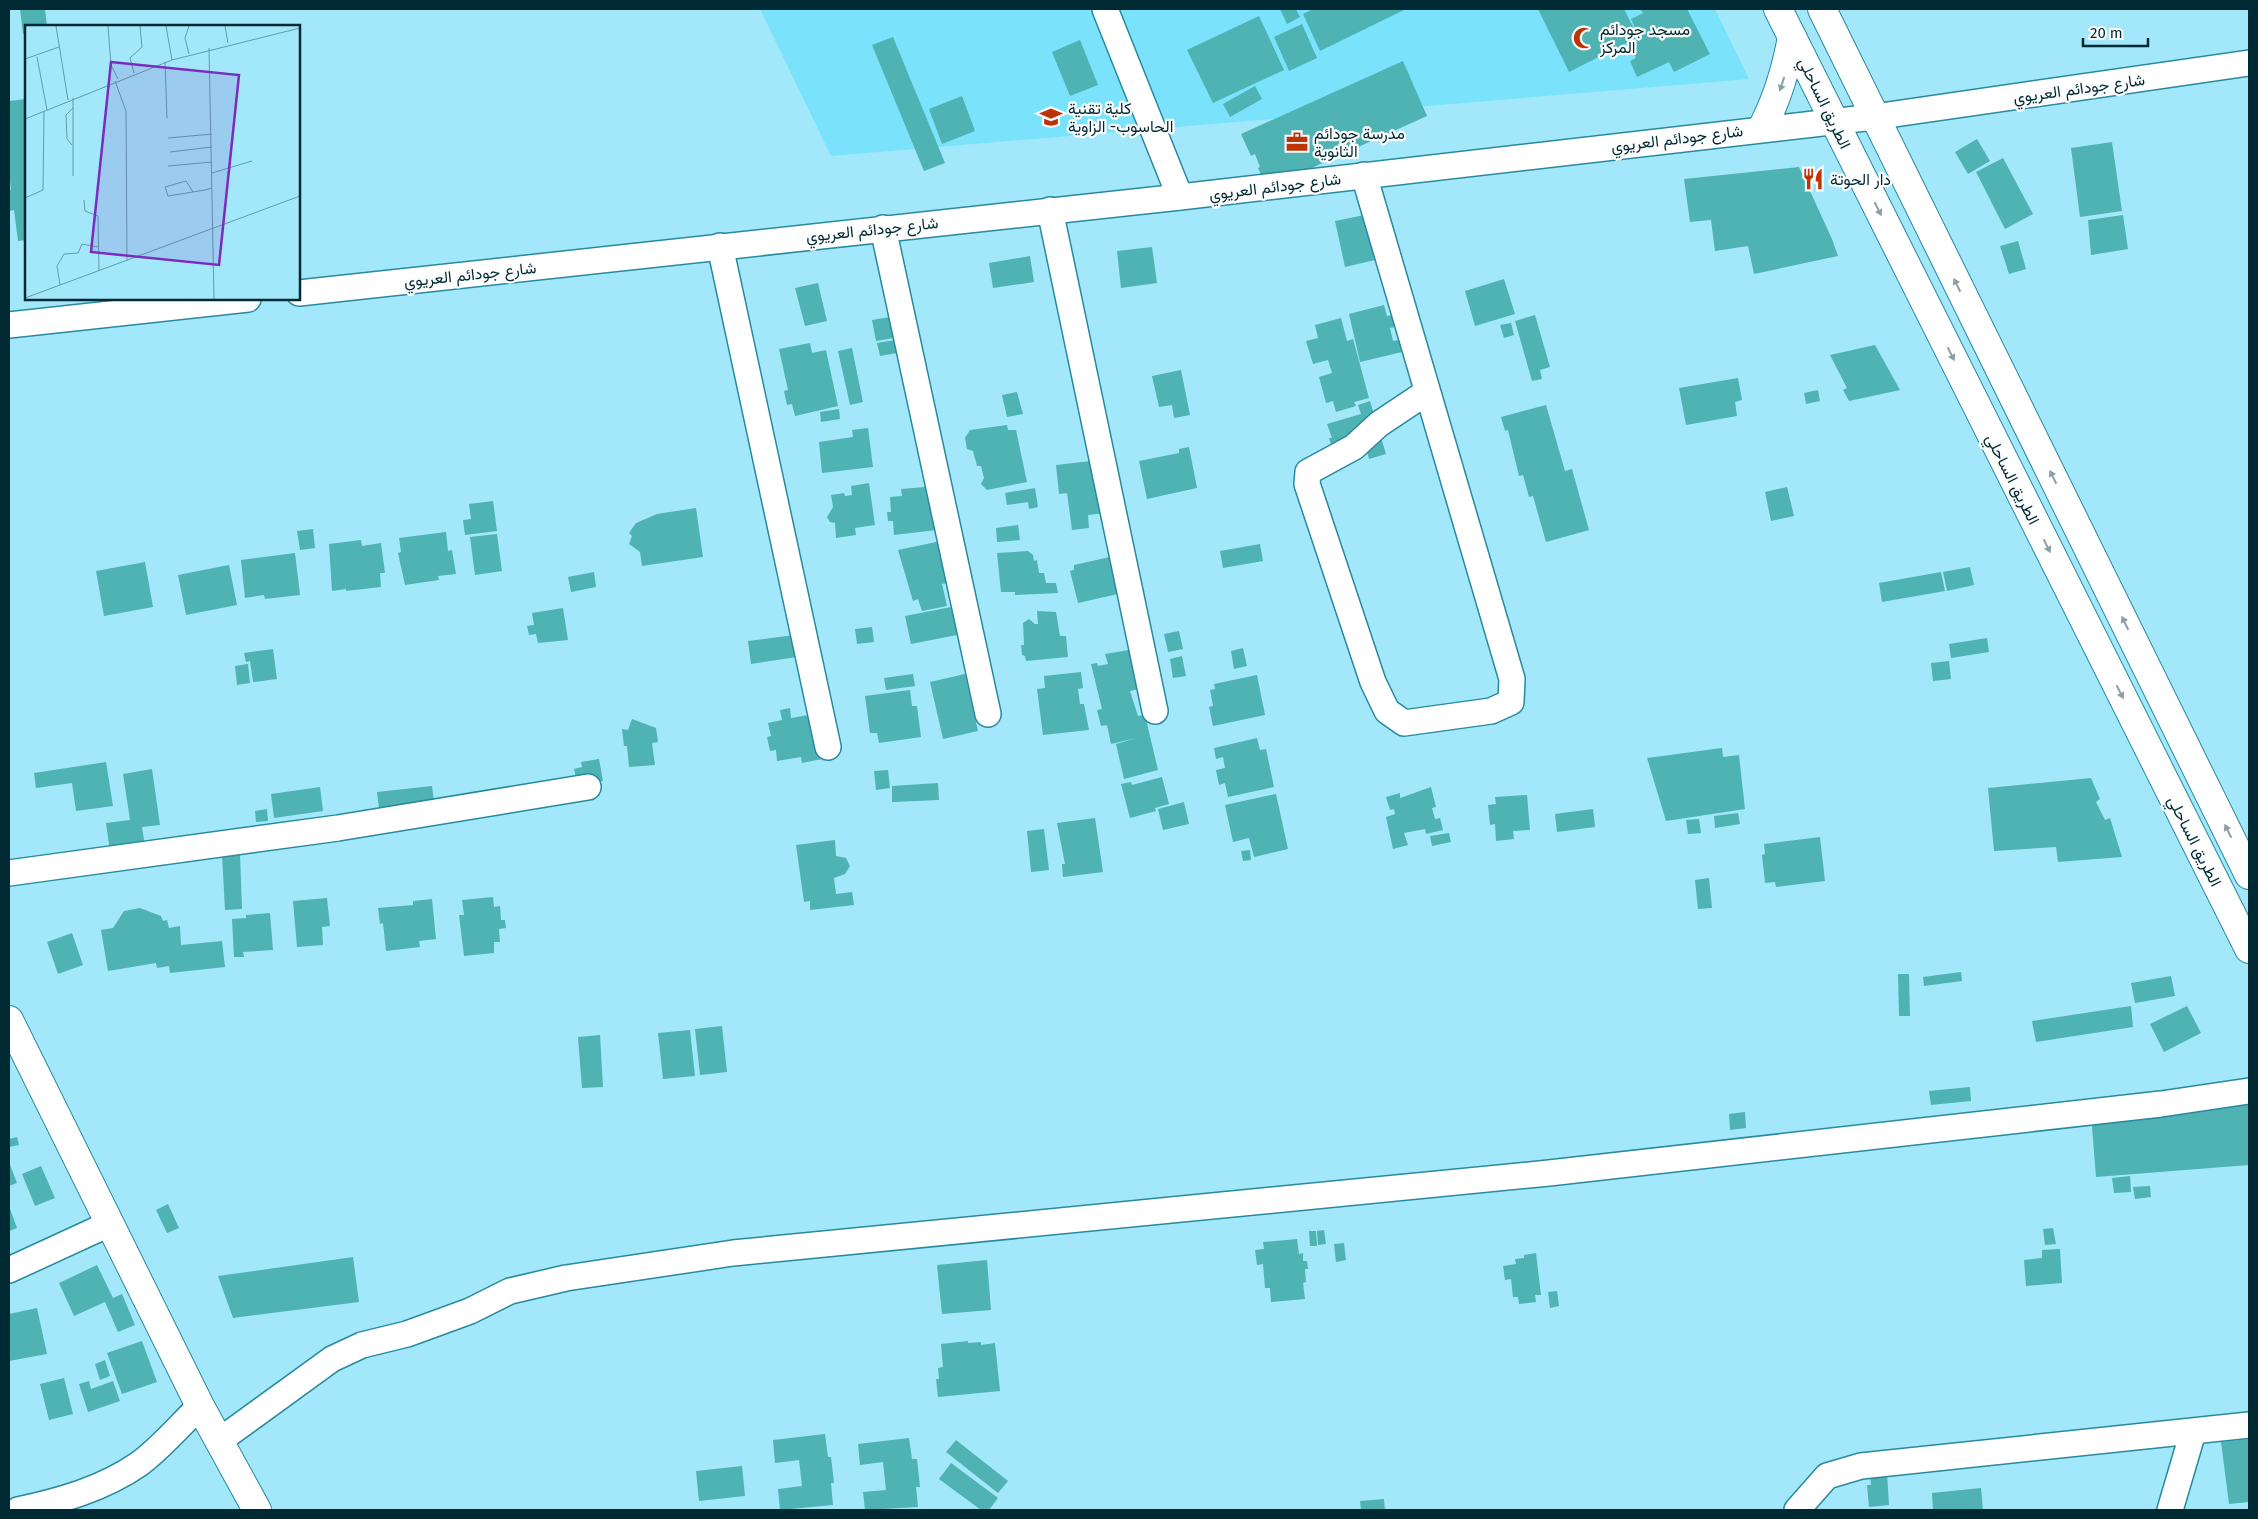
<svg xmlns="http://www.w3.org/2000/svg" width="2258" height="1519" viewBox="0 0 2258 1519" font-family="'Fira Sans',Vazirmatn,sans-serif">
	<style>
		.built { fill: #7ae2fb }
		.building { fill: #4fb2b3 }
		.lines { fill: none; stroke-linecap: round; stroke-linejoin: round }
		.minor-casing { stroke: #28899f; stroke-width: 28 }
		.tertiary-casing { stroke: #28899f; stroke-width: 30 }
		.trunk-casing { stroke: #28899f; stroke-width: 30 }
		.minor { stroke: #fff; stroke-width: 25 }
		.tertiary { stroke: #fff; stroke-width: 28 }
		.trunk { stroke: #fff; stroke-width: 28 }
		.oneway { fill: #8c9fa3 }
		.labels { text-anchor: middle; stroke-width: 4.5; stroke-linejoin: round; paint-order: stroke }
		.poi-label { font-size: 16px; fill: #002a33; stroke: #fcfcfc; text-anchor: start }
		.street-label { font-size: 16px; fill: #002a33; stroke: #fcfcfc }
		.inset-road { fill: none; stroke: #619caa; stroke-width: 1 }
		.view { fill: #7b2cbf; fill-opacity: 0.15; stroke: #7b2cbf; stroke-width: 2.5 }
		.inset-edge { fill: none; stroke: #002a33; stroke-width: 2.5 }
	</style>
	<rect width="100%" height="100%" fill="#a2e8fa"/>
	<polygon class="built" points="760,9 1715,9 1749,79 831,156"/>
	<g class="building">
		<polygon points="20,9 45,9 47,26 26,26 26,34 23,34"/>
		<polygon points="1280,9 1296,9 1300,17 1287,24"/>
		<polygon points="1313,9 1406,9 1320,51 1303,14"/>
		<polygon points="1538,9 1624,9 1638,37 1569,72"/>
		<polygon points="1640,9 1687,9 1710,54 1674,72 1669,62 1637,77 1630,61 1636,58 1629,43 1640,38 1631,19 1643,13"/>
		<polygon points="1259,16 1284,70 1213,103 1187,50"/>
		<polygon points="1302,24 1317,58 1289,71 1274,37"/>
		<polygon points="893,37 945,163 924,171 872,45"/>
		<polygon points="1080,40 1098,85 1070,96 1052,52"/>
		<polygon points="1403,61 1427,116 1267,188 1258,168 1260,167 1255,154 1251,156 1241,134"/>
		<polygon points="1255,86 1262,99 1230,117 1223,104"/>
		<polygon points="962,96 975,131 942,144 929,109"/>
		<polygon points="26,99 26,240 18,241 14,210 9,211 9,191 11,190 9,172 9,101"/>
		<polygon points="1977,139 1990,161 1968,174 1955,152"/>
		<polygon points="2112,142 2122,211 2080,217 2071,148"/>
		<polygon points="2003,158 2033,214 2005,229 1976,172"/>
		<polygon points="1799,167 1832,239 1838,256 1754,274 1748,246 1715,251 1711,220 1690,222 1684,179"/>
		<polygon points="1379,212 1388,257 1345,267 1335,221"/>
		<polygon points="2123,215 2128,249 2091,255 2088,220"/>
		<polygon points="2018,241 2026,269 2009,274 2000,246"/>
		<polygon points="1152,247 1157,283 1121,288 1117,251"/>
		<polygon points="1030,256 1034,282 993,288 989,263"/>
		<polygon points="1504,279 1515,314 1475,326 1465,291"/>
		<polygon points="818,283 827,321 805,326 795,288"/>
		<polygon points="1384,305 1387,316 1393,315 1395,327 1390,328 1393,341 1399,340 1402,352 1360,362 1349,314"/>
		<polygon points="1535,315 1550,367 1540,370 1542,379 1532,381 1515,321"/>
		<polygon points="890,317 894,338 876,341 872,320"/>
		<polygon points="1341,318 1347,341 1353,339 1369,398 1354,402 1356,406 1336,412 1333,401 1326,403 1319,377 1332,373 1328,360 1313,364 1306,341 1318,338 1315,325"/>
		<polygon points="1511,323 1514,335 1504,338 1500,325"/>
		<polygon points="895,340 897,353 880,356 877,343"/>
		<polygon points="810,343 812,353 826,350 838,406 795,416 792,404 787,405 784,391 788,390 779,349"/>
		<polygon points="1875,345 1900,390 1849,401 1843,390 1847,388 1830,355"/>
		<polygon points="852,348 863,402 850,405 838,351"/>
		<polygon points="1181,370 1190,415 1174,418 1172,405 1159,407 1152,376"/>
		<polygon points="1738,378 1742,400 1735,402 1737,416 1686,425 1679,388"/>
		<polygon points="1818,390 1820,401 1806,404 1804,393"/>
		<polygon points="1017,392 1023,414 1007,417 1002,395"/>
		<polygon points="1370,401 1386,454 1369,459 1367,451 1336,461 1329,438 1332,438 1327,424 1361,414 1358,405"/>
		<polygon points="1546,405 1565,471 1572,469 1589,530 1546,542 1533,496 1529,497 1523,475 1519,476 1508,430 1505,431 1501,417"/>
		<polygon points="839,409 840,419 821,422 820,412"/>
		<polygon points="1007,425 1008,430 1016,430 1027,482 987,490 981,484 984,478 981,466 977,466 973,451 967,449 965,438 970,430"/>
		<polygon points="868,428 873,467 822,473 819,442 853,437 852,430"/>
		<polygon points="1189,447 1197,488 1147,499 1139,461 1179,453 1179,449"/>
		<polygon points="1100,460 1106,513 1088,515 1089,528 1072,530 1067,493 1059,494 1056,465"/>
		<polygon points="869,483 875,525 855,528 856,535 836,538 835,523 830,522 827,517 833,507 831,495 844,493 845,496 852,495 851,486"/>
		<polygon points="937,486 945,529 894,535 893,521 888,521 887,512 891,512 890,497 902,496 901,489"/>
		<polygon points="1787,487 1794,516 1771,521 1765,492"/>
		<polygon points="1035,488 1038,507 1029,509 1028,502 1007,505 1005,493"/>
		<polygon points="493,501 497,531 465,535 463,520 471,519 469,504"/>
		<polygon points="696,508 703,557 642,566 640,552 629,544 632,536 629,533 636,523 657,514"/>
		<polygon points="1018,525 1020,540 997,542 996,528"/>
		<polygon points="313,529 315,548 300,550 297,531"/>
		<polygon points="446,532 448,551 452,550 456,574 438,576 439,580 405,585 398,553 401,552 399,538"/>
		<polygon points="497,534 502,571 475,575 470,537"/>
		<polygon points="361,540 362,546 381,543 385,573 380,573 381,587 346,591 346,589 332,591 329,544"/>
		<polygon points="941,541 947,583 942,584 947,606 922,611 918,599 913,601 898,550"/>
		<polygon points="1260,544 1263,561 1223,568 1220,551"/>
		<polygon points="1028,551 1033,555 1034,561 1037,560 1039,573 1044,573 1046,583 1056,583 1058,593 1015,595 1015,592 1001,592 997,553"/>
		<polygon points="295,553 300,595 265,599 264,595 245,598 241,560"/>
		<polygon points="1123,554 1131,591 1078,603 1070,571 1074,570 1074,565"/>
		<polygon points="145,562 153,607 104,616 96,571"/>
		<polygon points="229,565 237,605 186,615 178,575"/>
		<polygon points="1970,567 1974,585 1947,591 1943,572"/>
		<polygon points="594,572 596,587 571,592 568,577"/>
		<polygon points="1941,572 1945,591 1882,602 1879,583"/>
		<polygon points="951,607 957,635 911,644 905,616"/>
		<polygon points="563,608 568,640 538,643 536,634 529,635 527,626 534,625 532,613"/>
		<polygon points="1037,611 1056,612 1060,636 1066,636 1068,657 1026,661 1025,656 1022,655 1021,645 1024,645 1023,623 1029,619 1035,624 1038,624"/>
		<polygon points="872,627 874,642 857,644 855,629"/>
		<polygon points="1179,631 1183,649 1168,652 1164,634"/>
		<polygon points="794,635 797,657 751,664 748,641"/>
		<polygon points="1987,638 1989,652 1951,658 1949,644"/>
		<polygon points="1243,648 1247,666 1234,669 1231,651"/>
		<polygon points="273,649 277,679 253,682 250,661 246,662 244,653"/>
		<polygon points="1135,649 1144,688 1130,691 1138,716 1145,715 1158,770 1124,779 1116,744 1136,738 1111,744 1107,725 1101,726 1097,710 1102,709 1091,664 1097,663 1098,666 1108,664 1105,654"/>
		<polygon points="1182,656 1186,676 1173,678 1170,659"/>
		<polygon points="1949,661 1951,679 1933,681 1931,663"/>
		<polygon points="248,664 250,683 237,685 235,666"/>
		<polygon points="1081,672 1083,688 1078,689 1080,704 1084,704 1089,730 1043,735 1037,689 1045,688 1044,676"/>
		<polygon points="913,674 915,686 886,690 884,678"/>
		<polygon points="965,674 978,731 943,739 930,682"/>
		<polygon points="1257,675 1265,715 1213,726 1209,707 1213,706 1210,690 1215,689 1214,684"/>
		<polygon points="910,690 912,706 917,706 921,737 879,743 877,733 870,733 865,696"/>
		<polygon points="790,708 791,718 820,713 827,758 802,763 801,757 777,761 776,750 770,751 767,737 771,736 768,723 782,720 780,710"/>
		<polygon points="632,719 656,728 658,742 652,743 655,765 629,767 627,746 624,746 622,729 628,730"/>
		<polygon points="1257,738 1260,750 1266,749 1274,787 1228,797 1225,783 1219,785 1216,770 1225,768 1223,757 1216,759 1214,748"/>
		<polygon points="1722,748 1723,757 1739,755 1745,809 1666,821 1647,758"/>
		<polygon points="599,759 603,781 578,786 574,769 582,767 581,762"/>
		<polygon points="106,762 113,806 76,811 72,783 36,788 34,773"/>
		<polygon points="152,769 160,825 142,827 145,846 110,851 106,823 130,820 123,774"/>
		<polygon points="888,770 890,788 876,790 874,771"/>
		<polygon points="1162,777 1169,804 1155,808 1156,811 1130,818 1121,784 1131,782 1132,785"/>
		<polygon points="2091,778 2100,799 2096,802 2105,820 2110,818 2122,857 2058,862 2056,847 1994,851 1988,788"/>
		<polygon points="938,783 939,800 892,802 892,786"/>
		<polygon points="432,786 434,801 379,808 377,792"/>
		<polygon points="320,787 323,811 274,818 271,794"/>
		<polygon points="1431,787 1436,807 1432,808 1435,819 1440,818 1443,830 1426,834 1425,829 1404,833 1408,845 1393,849 1386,817 1395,814 1394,809 1390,810 1386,797 1400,793 1400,798"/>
		<polygon points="1276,794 1288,849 1254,857 1249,838 1233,842 1225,805"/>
		<polygon points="1527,795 1530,830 1513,831 1514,839 1496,841 1495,824 1490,825 1488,805 1496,804 1495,797"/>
		<polygon points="1184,802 1189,824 1163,830 1158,809"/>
		<polygon points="267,809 268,821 256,822 255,811"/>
		<polygon points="1593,809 1595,827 1557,832 1555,814"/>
		<polygon points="1738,813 1740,824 1715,828 1714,816"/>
		<polygon points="1095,818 1103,872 1063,877 1062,864 1065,864 1057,823"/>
		<polygon points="1699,819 1701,833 1688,834 1686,820"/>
		<polygon points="1044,829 1049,870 1031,872 1027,831"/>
		<polygon points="1449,833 1451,842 1432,846 1430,836"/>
		<polygon points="1820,837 1825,881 1776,887 1775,882 1765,883 1762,855 1765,854 1764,844"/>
		<polygon points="835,840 836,856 846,858 850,866 845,874 834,878 836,894 852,892 854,905 810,910 810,901 804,902 796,845"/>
		<polygon points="1250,850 1251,860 1243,861 1241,851"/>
		<polygon points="240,854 242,909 225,910 222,855"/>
		<polygon points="1709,878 1712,908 1698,909 1695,880"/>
		<polygon points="493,897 494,907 500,906 501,920 505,920 506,928 499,929 500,942 494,942 494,953 464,956 459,915 464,915 462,900"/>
		<polygon points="327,898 330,926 322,927 323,945 297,947 293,901"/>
		<polygon points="432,899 436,939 419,941 420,947 386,951 383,923 380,924 378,908 413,905 413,901"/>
		<polygon points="140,908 161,916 163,921 167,920 169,928 180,926 181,945 222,941 225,967 170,973 169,966 157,968 156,963 108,971 101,930 113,928 124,911"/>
		<polygon points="270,913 273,950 243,952 244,957 234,957 232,919 246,918 246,915"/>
		<polygon points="72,933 83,965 58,974 47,942"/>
		<polygon points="1961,972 1962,981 1924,986 1923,977"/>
		<polygon points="1898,974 1909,974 1910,1016 1899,1016"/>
		<polygon points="2171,976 2175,996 2135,1003 2131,983"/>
		<polygon points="2131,1006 2133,1027 2036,1042 2032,1021"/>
		<polygon points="2187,1006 2201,1033 2164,1052 2150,1024"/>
		<polygon points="722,1026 727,1072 700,1075 695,1029"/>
		<polygon points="690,1030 695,1076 663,1079 658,1033"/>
		<polygon points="600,1035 603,1087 582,1088 578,1037"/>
		<polygon points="1970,1087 1971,1101 1931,1105 1929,1091"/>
		<polygon points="2249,1096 2249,1165 2096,1177 2091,1114"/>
		<polygon points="1745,1112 1746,1128 1730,1130 1729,1114"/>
		<polygon points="17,1137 19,1145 9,1147 9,1139"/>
		<polygon points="9,1162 17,1183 9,1186"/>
		<polygon points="41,1166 55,1198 35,1206 22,1174"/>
		<polygon points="2130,1176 2131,1192 2114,1193 2112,1178"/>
		<polygon points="2150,1186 2151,1197 2135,1199 2133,1187"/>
		<polygon points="168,1204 179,1228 167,1233 156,1210"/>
		<polygon points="9,1206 17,1228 9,1231"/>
		<polygon points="2053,1228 2056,1244 2045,1245 2043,1229"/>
		<polygon points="1324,1230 1326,1244 1318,1245 1317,1231"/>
		<polygon points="1309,1231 1316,1231 1317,1246 1310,1246"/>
		<polygon points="1297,1239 1299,1254 1303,1253 1303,1261 1307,1261 1308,1269 1305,1269 1306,1282 1303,1283 1305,1299 1271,1302 1270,1288 1265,1288 1263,1264 1257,1265 1255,1250 1264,1249 1263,1242"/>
		<polygon points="1344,1243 1346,1260 1336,1262 1334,1244"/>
		<polygon points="2060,1249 2062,1283 2026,1286 2024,1260 2042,1258 2042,1250"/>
		<polygon points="1536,1253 1541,1295 1535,1295 1536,1302 1519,1304 1518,1297 1513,1297 1511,1279 1505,1280 1503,1266 1516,1264 1515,1259 1524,1258 1524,1255"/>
		<polygon points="353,1257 359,1302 233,1318 218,1276"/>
		<polygon points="987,1260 991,1310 942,1314 937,1265"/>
		<polygon points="97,1265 113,1298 122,1294 135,1325 118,1332 105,1302 74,1316 59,1283"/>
		<polygon points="1557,1291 1559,1306 1550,1308 1548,1292"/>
		<polygon points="37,1308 47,1354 9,1361 9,1314"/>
		<polygon points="142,1341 157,1382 122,1394 107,1353"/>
		<polygon points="968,1341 968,1343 981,1342 981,1345 995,1343 1000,1391 938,1397 936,1379 939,1379 938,1368 943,1367 941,1344"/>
		<polygon points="105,1360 110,1376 100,1380 95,1364"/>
		<polygon points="64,1378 73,1414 49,1420 40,1384"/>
		<polygon points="89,1381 91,1389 113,1381 120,1401 88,1412 79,1384"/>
		<polygon points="825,1434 828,1457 831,1457 834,1483 831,1483 833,1505 780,1510 778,1489 802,1486 799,1460 775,1463 773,1440"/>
		<polygon points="909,1438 912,1459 917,1459 920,1487 916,1487 918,1507 865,1510 863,1492 886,1490 883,1462 860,1465 858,1444"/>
		<polygon points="2249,1439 2249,1502 2229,1504 2221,1442"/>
		<polygon points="956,1440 1008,1481 998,1493 946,1452"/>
		<polygon points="951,1463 998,1498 989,1510 981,1510 939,1479"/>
		<polygon points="742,1466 745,1496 699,1501 696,1471"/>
		<polygon points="1887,1473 1889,1505 1869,1507 1867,1485 1871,1485 1870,1474"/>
		<polygon points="1981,1488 1983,1510 1933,1510 1932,1493"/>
		<polygon points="1384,1499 1385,1510 1361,1510 1360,1501"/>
	</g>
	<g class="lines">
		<g class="minor-casing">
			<g id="minor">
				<polyline points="1105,9 1180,197"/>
				<polyline points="1364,175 1512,679 1511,702 1491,711 1404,723 1387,711 1373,682 1307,484 1308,472 1354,447 1379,424 1427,392"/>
				<polyline points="1050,210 1155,711"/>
				<polyline points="883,228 988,714"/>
				<polyline points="720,246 828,747"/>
				<polyline points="299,293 1180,197 1874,117 2249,63"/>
				<polyline points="9,325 248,299"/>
				<polyline points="9,873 338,828 588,787"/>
				<polyline points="9,1270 109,1224"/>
				<polyline points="219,1441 332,1359 362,1345 407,1334 470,1311 510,1291 566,1278 733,1253 1549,1173 2161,1104 2249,1091"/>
				<path d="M 18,1510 C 60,1501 103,1489 139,1464 C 161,1448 180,1425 200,1406"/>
				<polyline points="1797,1510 1827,1476 1861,1466 2249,1425"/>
				<polyline points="2170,1510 2193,1432"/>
			</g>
		</g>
		<g class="tertiary-casing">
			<polyline id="tertiary" points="9,1020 200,1406 257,1510"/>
		</g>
		<g class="trunk-casing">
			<g id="trunk">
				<polyline points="1778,9 2249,949"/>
				<polyline points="1822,9 2249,875"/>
				<path d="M 1762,128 C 1778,98 1786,70 1792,37"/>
			</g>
		</g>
		<use href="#minor" class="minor"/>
		<use href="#tertiary" class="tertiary"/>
		<use href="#trunk" class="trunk"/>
	</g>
	<defs><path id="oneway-solid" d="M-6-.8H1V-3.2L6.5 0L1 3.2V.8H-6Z" transform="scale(1.25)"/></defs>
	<g class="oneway">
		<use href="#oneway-solid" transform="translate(1782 84) rotate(108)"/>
		<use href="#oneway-solid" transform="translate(1878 209) rotate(63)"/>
		<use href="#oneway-solid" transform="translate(1957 285) rotate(-116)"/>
		<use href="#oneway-solid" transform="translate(1951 354) rotate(63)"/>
		<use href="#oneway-solid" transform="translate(2053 477) rotate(-116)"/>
		<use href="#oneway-solid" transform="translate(2047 546) rotate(63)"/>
		<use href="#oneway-solid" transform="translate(2125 623) rotate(-116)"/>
		<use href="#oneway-solid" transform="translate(2120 692) rotate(63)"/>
		<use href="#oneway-solid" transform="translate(2228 831) rotate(-116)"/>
	</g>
	<defs>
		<g id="mosque-bare" transform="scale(1.725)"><path d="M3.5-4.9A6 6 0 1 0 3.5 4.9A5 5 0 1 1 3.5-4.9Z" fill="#bd3406" stroke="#fcfcfc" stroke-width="2.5" paint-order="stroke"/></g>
		<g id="university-bare" transform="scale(1.725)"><path d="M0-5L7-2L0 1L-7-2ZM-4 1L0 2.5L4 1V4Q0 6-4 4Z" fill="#bd3406" stroke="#fcfcfc" stroke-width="2.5" paint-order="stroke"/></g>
		<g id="office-bare" transform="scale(1.725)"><path d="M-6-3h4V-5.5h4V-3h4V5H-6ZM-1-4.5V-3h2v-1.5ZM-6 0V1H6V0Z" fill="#bd3406" stroke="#fcfcfc" stroke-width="2.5" paint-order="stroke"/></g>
		<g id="restaurant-bare" transform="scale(1.725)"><path d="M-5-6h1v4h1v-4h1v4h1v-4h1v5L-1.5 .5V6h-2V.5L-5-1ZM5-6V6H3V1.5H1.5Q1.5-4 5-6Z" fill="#bd3406" stroke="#fcfcfc" stroke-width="2.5" paint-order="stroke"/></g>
	</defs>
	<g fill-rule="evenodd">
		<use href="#mosque-bare" x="1584" y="38"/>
		<use href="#university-bare" x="1051" y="117"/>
		<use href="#office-bare" x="1297" y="142"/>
		<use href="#restaurant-bare" x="1813" y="179"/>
	</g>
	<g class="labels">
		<g class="poi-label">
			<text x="1600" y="35">مسجد جودائم<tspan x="1600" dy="18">المركز</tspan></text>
			<text x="1068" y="114">كلية تقنية<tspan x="1068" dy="18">الحاسوب- الزاوية</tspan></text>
			<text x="1314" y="139">مدرسة جودائم<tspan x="1314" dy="18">الثانوية</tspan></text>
			<text x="1830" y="185">دار الحوتة</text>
		</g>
		<g class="street-label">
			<text transform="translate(2079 88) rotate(-8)" y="6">شارع جودائم العريوي</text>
			<text transform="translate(1825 103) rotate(64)" y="6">الطريق الساحلي</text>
			<text transform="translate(1677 138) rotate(-7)" y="6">شارع جودائم العريوي</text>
			<text transform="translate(1275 186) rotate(-7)" y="6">شارع جودائم العريوي</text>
			<text transform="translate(872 229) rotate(-6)" y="6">شارع جودائم العريوي</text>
			<text transform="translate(470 274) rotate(-6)" y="6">شارع جودائم العريوي</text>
			<text transform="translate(2013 479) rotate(63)" y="6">الطريق الساحلي</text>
			<text transform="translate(2195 841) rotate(63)" y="6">الطريق الساحلي</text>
		</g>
	</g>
	<g transform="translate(25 25)">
		<rect width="275" height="275" fill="#a2e8fa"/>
		<path class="inset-road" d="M 31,1 L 43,75M 83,1 L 86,40 L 93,54M 141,1 L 147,35M 164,1 L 160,13 L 164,29M 200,1 L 203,18M 184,23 L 189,274M 12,32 L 22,85M 0,34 L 34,22M 140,37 L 142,93M 109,48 L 105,33 L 117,22 L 115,1M 90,56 L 101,86 L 102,236M 0,94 L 147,35 L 275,3M 143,113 L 187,109M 47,120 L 42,114 L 41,90 L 48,83M 145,127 L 187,122M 143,141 L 187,137M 187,148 L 227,136M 48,151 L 48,73M 168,167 L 161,156 L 140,162 L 143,171 L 180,165 L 187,163M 0,173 L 18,165 L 19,86M 59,175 L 60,186 L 73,191 L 74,246M 35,260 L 32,241 L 39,229 L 53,228 L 57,219 L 73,222M 0,273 L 275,171"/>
		<path class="view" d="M 86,37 L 214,50 L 194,240 L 66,227 Z"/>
		<rect width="275" height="275" class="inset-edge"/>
	</g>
	<rect width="2258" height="1519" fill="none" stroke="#002a33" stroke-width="20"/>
	<path d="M2083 38v8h65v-8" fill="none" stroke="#002a33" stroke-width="2.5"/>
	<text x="2090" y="38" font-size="15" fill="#002a33" stroke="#fcfcfc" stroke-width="4" paint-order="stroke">20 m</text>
</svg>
